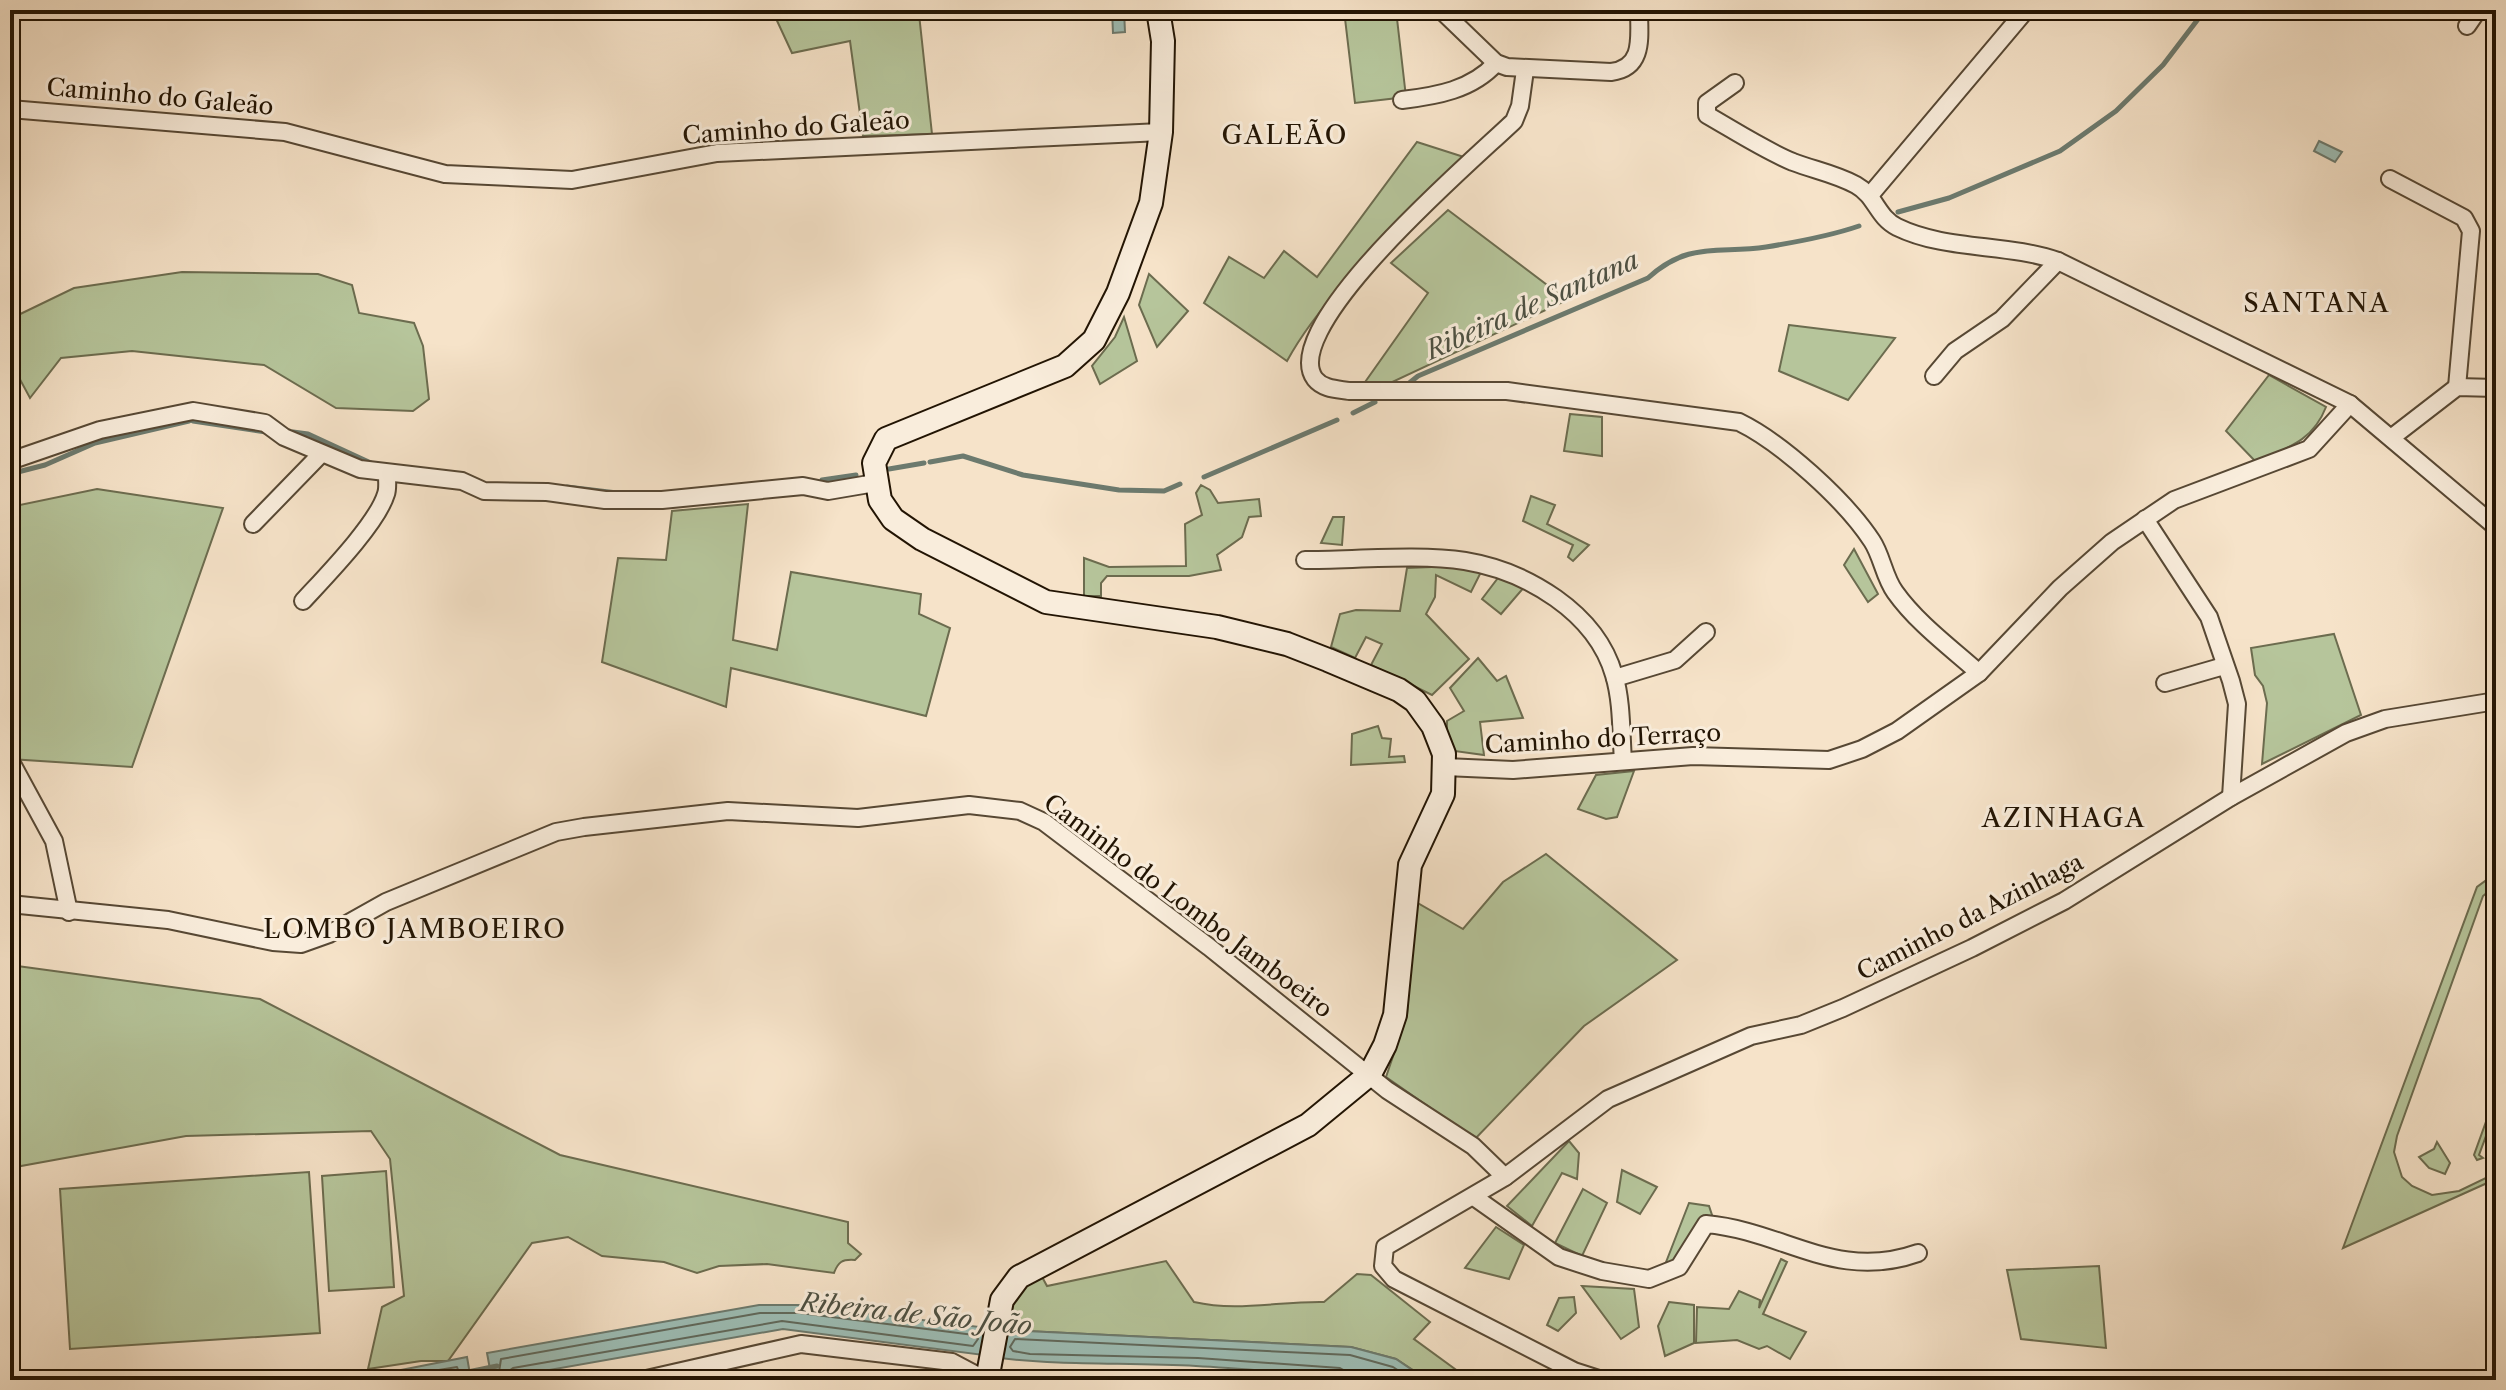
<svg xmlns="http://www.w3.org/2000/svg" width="2506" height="1390" viewBox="0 0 2506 1390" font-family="'Libre Caslon Text',serif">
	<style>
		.green { fill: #b6c59b; stroke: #6c6c4f; stroke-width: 2 }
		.water { fill: #9dbeb6; stroke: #6c7a6e; stroke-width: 2 }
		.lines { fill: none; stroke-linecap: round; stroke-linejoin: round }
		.shore { stroke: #60695c; stroke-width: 2 }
		.stream { stroke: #6c7a6e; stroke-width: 5 }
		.minor-casing { stroke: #574834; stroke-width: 20 }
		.secondary-casing { stroke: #221403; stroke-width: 26 }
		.minor { stroke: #f9eddc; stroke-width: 16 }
		.secondary { stroke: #f9eddc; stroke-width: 22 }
		.labels { text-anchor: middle; stroke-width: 6; stroke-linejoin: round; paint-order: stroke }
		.street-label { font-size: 24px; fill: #221403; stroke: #f9eddc }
		.neighbourhood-label { font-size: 26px; letter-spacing: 2px; fill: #221403; stroke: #f9eddc }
		.water-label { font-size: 26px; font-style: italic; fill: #4d5042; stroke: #f9eddc }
	</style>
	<rect width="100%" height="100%" fill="#f6e3c9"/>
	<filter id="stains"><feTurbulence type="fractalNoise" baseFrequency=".0025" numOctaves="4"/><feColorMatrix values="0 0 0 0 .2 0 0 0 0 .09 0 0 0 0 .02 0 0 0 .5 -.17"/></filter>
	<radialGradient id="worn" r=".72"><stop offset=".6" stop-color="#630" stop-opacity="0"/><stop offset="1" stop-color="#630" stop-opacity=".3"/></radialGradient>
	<g class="green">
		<polygon points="772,10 938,10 919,14 932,134 863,136 850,41 792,53"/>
		<polygon points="1344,10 1396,10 1406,97 1355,103"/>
		<path d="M 1417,142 L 1467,158 C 1409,218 1326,289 1287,361 L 1204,303 L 1229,257 L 1264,278 L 1284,251 L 1317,277 Z"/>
		<polygon points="1448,210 1567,300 1386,385 1363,385 1428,293 1391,263"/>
		<polygon points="2496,232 2496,297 2488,295"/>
		<polygon points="182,272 318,274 352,285 359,313 414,323 423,346 429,399 413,411 336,408 264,365 132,351 61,358 30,398 10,361 10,319 74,288"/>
		<polygon points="1149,274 1188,311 1157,347 1139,305"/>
		<polygon points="1124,317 1137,361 1100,384 1092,366 1115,337"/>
		<polygon points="1789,325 1895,338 1848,400 1779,371"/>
		<path d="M 2269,375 L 2326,407 C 2313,441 2287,448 2256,462 L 2226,431 Z"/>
		<polygon points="1570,414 1602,417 1602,456 1564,451"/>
		<polygon points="1201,485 1210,490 1218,503 1259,499 1261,516 1249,517 1242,537 1217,555 1221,570 1189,576 1107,576 1101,583 1101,596 1084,596 1084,558 1109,567 1186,566 1185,524 1202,515 1196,493"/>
		<polygon points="97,489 223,508 132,767 10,759 10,507"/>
		<polygon points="1531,496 1555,505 1547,524 1589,545 1573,561 1568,557 1573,545 1523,521"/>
		<polygon points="748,504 733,640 777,650 791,572 921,594 919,614 950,628 926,716 731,668 726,707 602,662 618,558 666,560 672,511"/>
		<polygon points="1333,517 1344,517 1342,545 1321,543"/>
		<polygon points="1854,549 1878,594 1868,602 1844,565"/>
		<polygon points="1457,566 1482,570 1471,592 1436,575 1435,597 1426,614 1469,659 1432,695 1371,665 1382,644 1366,637 1355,658 1331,647 1340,614 1356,610 1400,611 1407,568"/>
		<polygon points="1501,574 1526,585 1501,614 1482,599"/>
		<polygon points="2334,634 2361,715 2262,764 2267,703 2263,686 2255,675 2251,648"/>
		<polygon points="1478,658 1497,681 1506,676 1523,718 1480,722 1484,755 1447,750 1447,721 1464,711 1450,688"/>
		<polygon points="1378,726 1382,738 1391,739 1389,757 1404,756 1405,762 1351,765 1352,734"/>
		<polygon points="1634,771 1617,817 1606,819 1578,809 1596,775"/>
		<polygon points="1546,854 1677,960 1584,1026 1475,1139 1386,1077 1407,1015 1414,901 1463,929 1503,882"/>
		<polygon points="2496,873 2496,885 2483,896 2397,1136 2394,1152 2402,1177 2412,1186 2432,1195 2459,1191 2496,1173 2496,1179 2343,1248 2477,887"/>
		<path d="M 10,965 L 260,999 L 560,1155 L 848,1222 L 848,1243 L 861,1254 L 855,1260 C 842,1259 838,1262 834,1273 L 767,1264 L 719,1266 L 697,1273 L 664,1262 L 602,1256 L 568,1237 L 532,1243 L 448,1361 L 421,1361 L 368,1369 L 382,1307 L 404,1296 L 390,1159 L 371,1131 L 186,1136 L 10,1168 Z"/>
		<polygon points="2496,1094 2496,1109 2479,1155 2483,1158 2477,1160 2474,1155"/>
		<polygon points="1569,1141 1579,1153 1577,1179 1562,1173 1532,1226 1507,1206"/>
		<polygon points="2437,1142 2450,1163 2445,1174 2429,1168 2419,1157 2434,1149"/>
		<polygon points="1622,1170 1657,1187 1640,1214 1617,1202"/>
		<polygon points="386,1171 394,1287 329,1291 322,1176"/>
		<polygon points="309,1172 320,1333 70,1349 60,1189"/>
		<polygon points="1583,1189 1607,1203 1582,1256 1555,1243"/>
		<polygon points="1689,1203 1709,1206 1714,1221 1678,1261 1663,1270"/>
		<polygon points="1496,1227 1524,1245 1509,1279 1465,1268"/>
		<polygon points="1781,1259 1787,1262 1763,1314 1806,1332 1790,1359 1767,1346 1759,1349 1737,1340 1696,1343 1697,1307 1729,1309 1739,1291 1760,1300 1759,1308"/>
		<path d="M 1166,1261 L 1194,1302 C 1237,1312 1280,1301 1324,1302 L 1357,1274 L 1371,1275 L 1430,1322 L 1414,1339 L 1470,1380 L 1428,1380 L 1396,1359 L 1351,1347 L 1005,1330 L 1015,1291 L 1041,1275 L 1047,1286 Z"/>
		<polygon points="2099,1266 2106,1348 2021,1339 2007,1270"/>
		<polygon points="1582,1286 1634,1289 1639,1327 1621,1339"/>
		<polygon points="1574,1297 1576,1313 1558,1331 1547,1325 1559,1298"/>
		<polygon points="1669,1302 1694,1305 1694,1343 1665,1356 1658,1326"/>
	</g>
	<g class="water">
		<polygon points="1112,10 1124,10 1125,32 1113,33"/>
		<polygon points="2319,141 2342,152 2335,162 2314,151"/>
		<polygon points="759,1305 800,1305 988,1328 983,1355 783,1329 492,1380 487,1353"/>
		<path d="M 1005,1330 L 1351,1347 L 1396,1359 L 1427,1380 C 1350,1380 1273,1370 1196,1366 C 1131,1362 1064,1366 1000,1358 Z"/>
		<polygon points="467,1357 471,1380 295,1380 401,1370"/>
	</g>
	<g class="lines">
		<g class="shore">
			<polygon points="760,1313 800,1313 974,1335 978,1339 973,1346 782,1321 513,1368 504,1375 499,1372 501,1359"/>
			<polyline points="378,1380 457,1367 462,1380"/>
			<polyline points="1349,1380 1347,1372 1340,1368 1198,1358 1030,1354 1013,1351 1010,1347 1015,1339 1350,1355 1393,1367 1413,1380"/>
		</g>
		<g class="stream">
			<polyline points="1898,212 1949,198 2060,151 2116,111 2163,65 2205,10"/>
			<path d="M 1408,384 L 1418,376 L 1648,278 C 1688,241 1718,254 1766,247 C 1797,242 1830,236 1859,226"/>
			<polyline points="1353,413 1375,402"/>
			<polyline points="193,421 266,432"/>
			<polyline points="293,432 308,434 373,464"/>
			<polyline points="930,462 963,456 1023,475 1119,490 1164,491 1180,484"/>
			<polyline points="889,469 924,463"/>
			<polyline points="10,474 45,465 95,443 189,421"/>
			<polyline points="1204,477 1337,420"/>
			<polyline points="822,480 856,475"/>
			<polyline points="567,487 617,493"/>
			<polyline points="463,1373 497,1366"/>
		</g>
		<g class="minor-casing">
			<g id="minor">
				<path d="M 1441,10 L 1496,63 L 1507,67 L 1611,72 C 1645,68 1639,36 1639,10"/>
				<polyline points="2467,26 2478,10"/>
				<path d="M 1525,70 L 1520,106 L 1514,121 C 1477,157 1276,327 1315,379 C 1323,389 1337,389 1349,391 L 1507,391 L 1739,422 C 1782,443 1845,500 1872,541 C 1882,556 1884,577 1895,592 C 1917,623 1951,648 1979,673"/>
				<path d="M 1735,83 L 1707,103 L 1707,115 C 1735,131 1764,150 1793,162 C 1814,170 1836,174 1856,185 C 1876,196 1877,217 1897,227 C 1946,251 2007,243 2058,261 L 2350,404 L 2496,527"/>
				<path d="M 1402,100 C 1436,96 1472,90 1496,63"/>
				<polyline points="10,109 285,132 445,174 572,180 717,153 1161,132"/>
				<polyline points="2390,179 2464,218 2471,231 2457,387"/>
				<polyline points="1871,194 2026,10"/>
				<polyline points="1934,376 1955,351 2002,319 2058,261"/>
				<polyline points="2391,438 2457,387 2496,388"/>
				<polyline points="10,461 100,430 193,411 265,423 284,437 360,469 462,481 484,491 547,492 605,500 662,500 803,486 828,491 875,483"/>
				<polyline points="2145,519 2209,617 2231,681 2237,704 2231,797"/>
				<polyline points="253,524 321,454"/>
				<path d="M 1305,560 C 1352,560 1421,554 1465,561 C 1526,571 1596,612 1614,675 C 1622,701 1621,733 1623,761"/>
				<path d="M 303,601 C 325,577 377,524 386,494 C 388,489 387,481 387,475"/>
				<polyline points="1615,678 1675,660 1706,632"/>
				<polyline points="2165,683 2224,666"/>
				<polyline points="10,760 54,841 69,912"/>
				<polyline points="1445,767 1513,770 1693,756 1829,760 1862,749 1897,731 1979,673 2060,588 2112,542 2174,500 2309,449 2350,404"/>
				<polyline points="10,904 168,920 273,942 301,944 329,934 386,902 556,832 584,827 728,811 858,818 969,805 1020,811 1044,822 1209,947 1387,1090 1473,1146 1505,1177"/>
				<path d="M 1474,1197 L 1559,1257 L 1602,1271 L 1649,1279 L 1679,1267 L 1706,1224 C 1784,1231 1836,1282 1918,1253"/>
				<polyline points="642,1380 801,1344 952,1362 986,1380"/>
				<polyline points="1602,1380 1574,1371 1394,1279 1383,1266 1385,1247 1505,1177 1608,1099 1751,1036 1801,1025 1843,1008 1972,948 2064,901 2231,797 2346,733 2385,719 2496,701"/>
			</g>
		</g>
		<g class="secondary-casing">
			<polyline id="secondary" points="987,1380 1002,1300 1019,1277 1308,1125 1370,1074 1385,1045 1395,1015 1410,865 1443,794 1444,754 1433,726 1415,701 1399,690 1328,660 1287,644 1217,627 1046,602 922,539 893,519 880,500 874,463 886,439 1065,366 1094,340 1118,293 1151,203 1161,132 1163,41 1158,10"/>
		</g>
		<use href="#minor" class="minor"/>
		<use href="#secondary" class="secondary"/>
	</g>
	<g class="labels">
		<g class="street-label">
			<text transform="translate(160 97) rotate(5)" y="8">Caminho do Galeão</text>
			<text transform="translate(796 128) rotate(-4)" y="8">Caminho do Galeão</text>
			<text transform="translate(1603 739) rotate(-3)" y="8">Caminho do Terraço</text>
			<text transform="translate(1188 906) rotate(37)" y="8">Caminho do Lombo Jamboeiro</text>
			<text transform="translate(1970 917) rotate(-27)" y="8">Caminho da Azinhaga</text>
		</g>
		<g class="neighbourhood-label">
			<text x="1285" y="144">GALEÃO</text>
			<text x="2317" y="312">SANTANA</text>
			<text x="2064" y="827">AZINHAGA</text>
			<text x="415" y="938">LOMBO JAMBOEIRO</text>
		</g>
		<g class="water-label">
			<text transform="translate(1532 305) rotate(-24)" y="9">Ribeira de Santana</text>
			<text transform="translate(916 1314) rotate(6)" y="9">Ribeira de São João</text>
		</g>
	</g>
	<rect width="2506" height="1390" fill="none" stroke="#f6e3c9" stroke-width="40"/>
	<rect x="12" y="12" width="2482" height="1366" fill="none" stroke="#221403" stroke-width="4"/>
	<rect x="20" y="20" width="2466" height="1350" fill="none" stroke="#221403" stroke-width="2"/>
	<rect width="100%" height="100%" filter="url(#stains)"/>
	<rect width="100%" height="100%" fill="url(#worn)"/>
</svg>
